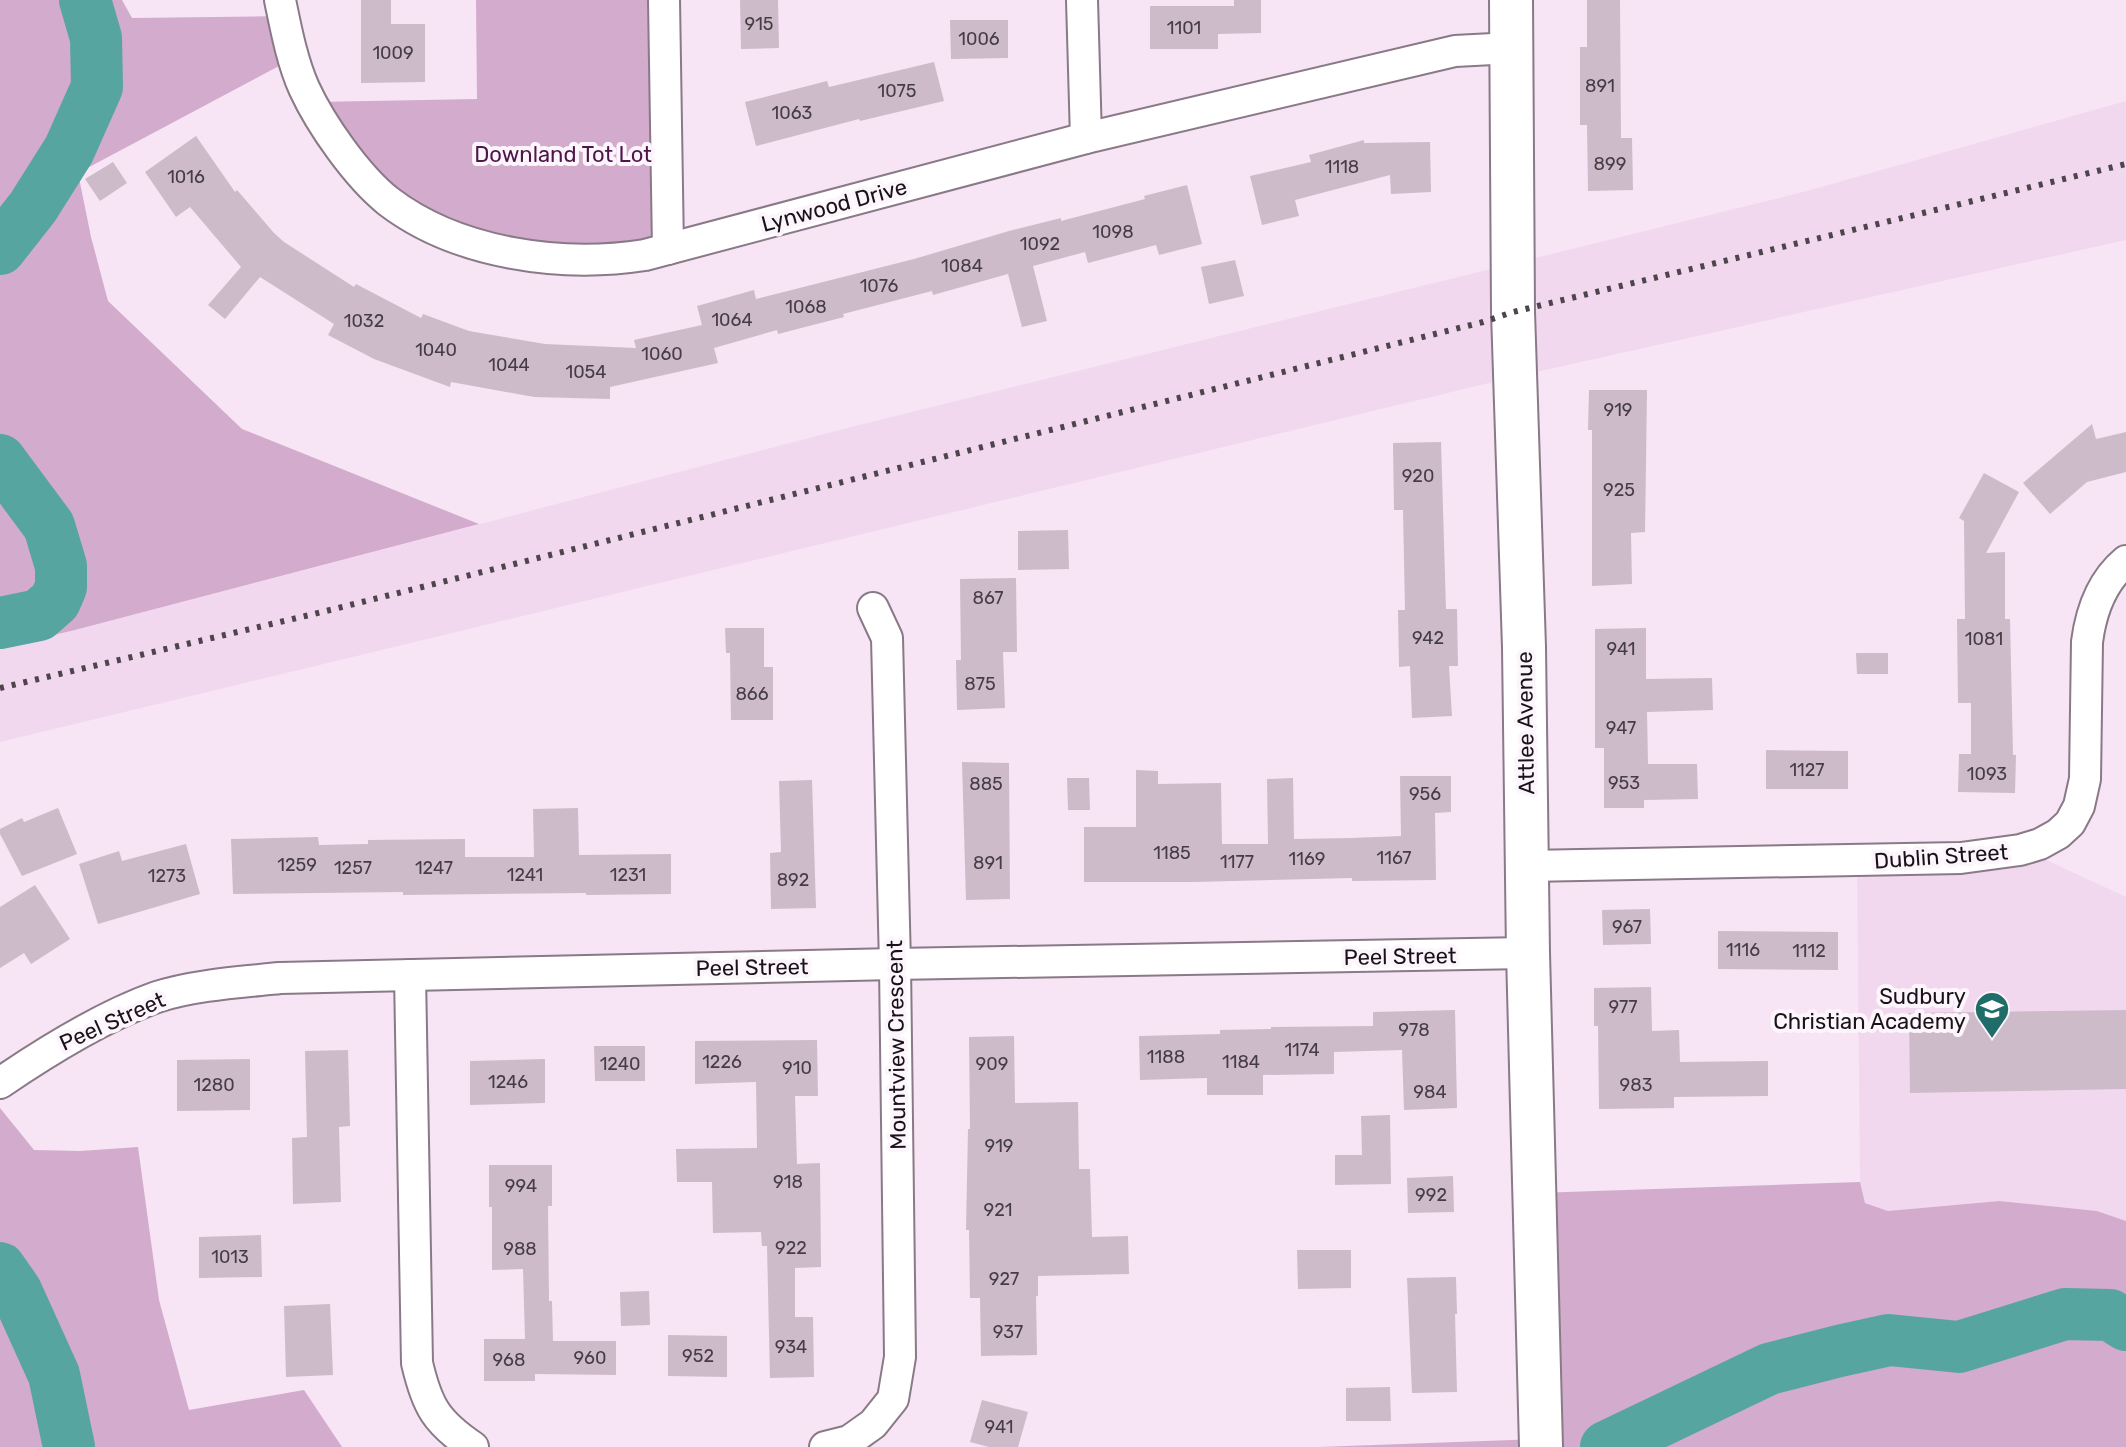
<svg xmlns="http://www.w3.org/2000/svg" width="2126" height="1447" viewBox="0 0 2126 1447" font-family="Rubik,sans-serif">
	<style>
		.built { fill: #f1d8ee }
		.green { fill: #d2abcd }
		.lines { fill: none; stroke-linecap: round; stroke-linejoin: round }
		.river { stroke: #57a5a1; stroke-width: 52 }
		.building { fill: #cdbbca }
		.street-casing { stroke: #8a7987; stroke-width: 34 }
		.secondary-casing { stroke: #8a7987; stroke-width: 46 }
		.street { stroke: #fff; stroke-width: 30 }
		.secondary { stroke: #fff; stroke-width: 42 }
		.rail { stroke: #4d444c; stroke-width: 6; stroke-dasharray: 4 8; stroke-linecap: butt }
		.labels { text-anchor: middle; stroke-width: 8; stroke-linejoin: round; paint-order: stroke }
		.number-label { font-size: 18px; fill: #463d44 }
		.park-label { font-size: 22px; fill: #4c1649; stroke: #fdf5fc }
		.street-label { font-size: 22px; fill: #191318; stroke: #fdf5fc }
		.poi-label { font-size: 22px; fill: #191318; stroke: #fdf5fc; text-anchor: end }
	</style>
	<rect width="100%" height="100%" fill="#f7e4f4"/>
	<g class="built">
		<polygon points="2126,101 2126,240 1518,376 0,742 0,647 71,631 855,426 1807,191"/>
		<polygon points="2020,848 2126,897 2126,1221 2097,1211 1999,1201 1888,1211 1865,1203 1860,1182 1857,858"/>
	</g>
	<g class="green">
		<polygon points="0,0 122,0 132,18 285,16 296,57 78,173 91,237 108,301 242,429 479,524 71,631 0,647"/>
		<polygon points="476,0 661,0 665,246 519,251 390,197 316,102 477,99"/>
		<polygon points="0,1108 34,1150 80,1151 138,1147 159,1300 189,1410 304,1390 342,1447 0,1447"/>
		<polygon points="1860,1182 1865,1203 1888,1211 1999,1201 2097,1211 2126,1221 2126,1447 1319,1447 1542,1439 1537,1193"/>
	</g>
	<g class="lines">
		<g class="river">
			<polyline points="0,249 33,207 69,150 97,87 96,38 85,0"/>
			<polyline points="0,460 49,526 61,566 61,587 55,601 39,615 0,623"/>
			<polyline points="0,1268 16,1291 54,1375 69,1447"/>
			<polyline points="1606,1447 1769,1369 1839,1351 1889,1340 1959,1347 2065,1314 2110,1315 2126,1325"/>
		</g>
	</g>
	<g class="building">
		<polygon points="361,0 391,0 391,24 425,24 425,82 361,83"/>
		<polygon points="740,0 778,0 779,48 741,49"/>
		<polygon points="1234,0 1261,0 1261,33 1218,34 1218,49 1150,49 1150,6 1234,6"/>
		<polygon points="1587,0 1620,0 1621,138 1632,138 1633,190 1588,191 1587,125 1580,125 1580,47 1587,47"/>
		<polygon points="950,20 1008,20 1008,58 951,59"/>
		<polygon points="934,62 944,101 860,121 859,119 756,146 745,102 827,81 829,87"/>
		<polygon points="196,136 235,192 237,190 274,233 284,242 354,287 356,284 421,318 423,314 469,331 545,344 636,348 634,340 702,325 697,306 754,290 756,299 914,259 1009,231 1061,218 1061,221 1145,199 1144,196 1187,185 1202,244 1159,255 1156,245 1088,263 1085,252 1033,266 1047,321 1022,327 1008,274 933,295 932,291 843,314 844,317 778,334 777,330 714,348 718,363 610,387 610,399 534,397 451,382 450,387 374,359 328,335 334,324 260,277 225,319 208,305 241,267 190,207 176,217 145,172"/>
		<polygon points="1364,140 1364,143 1430,142 1431,192 1391,194 1390,175 1295,200 1299,216 1262,225 1250,176 1311,162 1309,155"/>
		<polygon points="113,162 127,183 100,201 85,179"/>
		<polygon points="1235,260 1244,296 1209,304 1201,267"/>
		<polygon points="1589,390 1647,390 1645,532 1631,533 1632,584 1592,586 1592,430 1588,430"/>
		<polygon points="2092,424 2096,439 2126,432 2126,472 2087,482 2050,514 2023,483"/>
		<polygon points="1441,442 1446,609 1457,609 1458,666 1449,666 1452,716 1412,718 1410,666 1399,667 1398,610 1405,610 1403,510 1394,510 1393,443"/>
		<polygon points="1984,473 2019,492 1986,553 2005,552 2005,619 2010,619 2013,755 2016,755 2015,793 1958,792 1959,754 1971,754 1971,703 1958,703 1957,619 1965,619 1964,521 1959,518"/>
		<polygon points="1068,530 1069,569 1018,570 1018,531"/>
		<polygon points="1016,578 1017,652 1003,652 1005,708 957,710 956,660 961,660 960,579"/>
		<polygon points="725,628 764,628 764,667 773,667 773,720 731,720 730,653 726,653"/>
		<polygon points="1646,628 1646,679 1712,678 1713,710 1647,712 1648,764 1697,764 1698,799 1644,800 1644,808 1604,808 1604,748 1595,748 1595,629"/>
		<polygon points="1856,653 1888,653 1888,674 1857,674"/>
		<polygon points="1766,750 1848,751 1848,789 1766,789"/>
		<polygon points="962,762 1009,763 1010,899 966,900"/>
		<polygon points="1136,770 1158,771 1158,784 1221,783 1222,844 1268,844 1267,779 1293,778 1294,839 1352,838 1401,836 1400,776 1451,776 1451,812 1435,813 1436,880 1352,881 1352,878 1194,882 1084,882 1084,827 1136,827"/>
		<polygon points="1067,778 1089,778 1090,810 1068,810"/>
		<polygon points="812,780 816,908 771,909 770,853 781,852 779,781"/>
		<polygon points="58,808 77,854 22,876 0,834 0,829 22,818 24,822"/>
		<polygon points="578,808 579,855 671,854 671,894 586,895 586,893 403,895 403,892 233,894 231,839 318,837 319,845 368,844 368,840 465,839 465,857 534,857 533,809"/>
		<polygon points="186,844 200,894 98,924 79,864 119,851 122,861"/>
		<polygon points="35,885 70,939 31,964 24,953 0,968 0,907"/>
		<polygon points="1650,909 1651,944 1603,945 1602,910"/>
		<polygon points="1718,931 1838,932 1838,970 1718,969"/>
		<polygon points="1651,987 1652,1031 1679,1030 1680,1062 1768,1061 1768,1096 1674,1097 1674,1108 1599,1109 1598,1026 1594,1026 1594,988"/>
		<polygon points="1455,1010 1457,1108 1404,1110 1402,1050 1334,1052 1334,1074 1263,1075 1263,1095 1207,1095 1207,1078 1140,1080 1139,1036 1220,1034 1220,1030 1271,1029 1271,1027 1373,1026 1373,1012"/>
		<polygon points="2126,1010 2126,1089 1910,1093 1909,1013"/>
		<polygon points="1014,1036 1015,1103 1078,1102 1079,1169 1090,1169 1092,1237 1128,1236 1129,1274 1038,1276 1038,1296 1036,1296 1037,1355 981,1356 980,1298 970,1298 969,1230 966,1230 968,1129 970,1129 969,1037"/>
		<polygon points="817,1040 818,1096 795,1096 797,1164 820,1163 821,1267 795,1268 795,1317 813,1317 814,1377 770,1378 767,1246 762,1246 761,1232 713,1233 712,1182 677,1182 676,1149 757,1148 756,1082 695,1084 695,1041"/>
		<polygon points="594,1046 645,1046 645,1081 595,1081"/>
		<polygon points="348,1050 350,1126 339,1127 341,1202 293,1204 292,1138 307,1137 305,1051"/>
		<polygon points="250,1059 250,1110 177,1111 177,1060"/>
		<polygon points="545,1059 545,1103 470,1105 470,1061"/>
		<polygon points="1390,1115 1391,1184 1335,1185 1335,1155 1362,1155 1361,1116"/>
		<polygon points="489,1165 552,1165 552,1206 548,1206 549,1301 552,1301 553,1341 616,1341 616,1375 535,1374 535,1381 484,1381 484,1339 525,1339 523,1269 492,1270 492,1207 489,1207"/>
		<polygon points="1453,1176 1454,1212 1408,1213 1407,1178"/>
		<polygon points="261,1235 262,1277 199,1278 199,1237"/>
		<polygon points="1297,1250 1351,1250 1351,1288 1298,1289"/>
		<polygon points="1456,1277 1457,1314 1455,1314 1457,1392 1412,1393 1407,1278"/>
		<polygon points="649,1291 650,1325 621,1326 620,1292"/>
		<polygon points="330,1304 333,1375 286,1377 284,1306"/>
		<polygon points="668,1335 727,1336 727,1377 668,1376"/>
		<polygon points="1390,1387 1391,1421 1346,1421 1346,1388"/>
		<polygon points="982,1400 1028,1412 1018,1447 989,1447 970,1442"/>
	</g>
	<g class="lines">
		<g class="street-casing">
			<g id="street">
				<path d="M 280,0 C 286,29 292,61 304,88 C 321,125 357,176 388,201 C 457,254 561,268 645,255 L 1086,138 L 1455,51 L 1512,48"/>
				<polyline points="664,0 668,249"/>
				<polyline points="1082,0 1086,138"/>
				<path d="M 1527,866 L 1961,858 L 2020,850 L 2040,844 L 2058,834 L 2070,823 L 2079,806 L 2085,779 L 2087,642 C 2091,611 2102,581 2126,561"/>
				<path d="M 410,975 L 417,1363 C 427,1406 436,1422 473,1447"/>
				<path d="M 0,1083 C 47,1051 103,1016 157,997 C 193,985 242,982 280,978 L 895,964 L 1528,953"/>
				<polyline points="825,1447 849,1441 873,1424 893,1399 900,1357 895,964 887,638 873,608"/>
			</g>
		</g>
		<g class="secondary-casing">
			<polyline id="secondary" points="1511,0 1513,312 1524,647 1528,953 1541,1447"/>
		</g>
		<use href="#street" class="street"/>
		<use href="#secondary" class="secondary"/>
		<polyline class="rail" points="0,688 314,614 1483,322 1513,312 2126,164"/>
	</g>
	<defs>
		<g id="school-pin" transform="scale(1.8)"><path d="M0 17L-7.5 6A9.5 9.5 0 1 1 7.5 6Z" fill="#206c69" stroke="#fdf5fc"/><path d="M0-5L7-2L0 1L-7-2ZM-4 1L0 2.5L4 1V4Q0 6-4 4Z" fill="#fff"/></g>
	</defs>
	<g fill-rule="evenodd">
		<use href="#school-pin" x="1992" y="1009"/>
	</g>
	<g class="labels">
		<g class="number-label">
			<text x="759" y="30">915</text>
			<text x="1184" y="34">1101</text>
			<text x="979" y="45">1006</text>
			<text x="393" y="59">1009</text>
			<text x="1600" y="92">891</text>
			<text x="897" y="97">1075</text>
			<text x="792" y="119">1063</text>
			<text x="1610" y="170">899</text>
			<text x="1342" y="173">1118</text>
			<text x="186" y="183">1016</text>
			<text x="1113" y="238">1098</text>
			<text x="1040" y="250">1092</text>
			<text x="962" y="272">1084</text>
			<text x="879" y="292">1076</text>
			<text x="806" y="313">1068</text>
			<text x="732" y="326">1064</text>
			<text x="364" y="327">1032</text>
			<text x="436" y="356">1040</text>
			<text x="662" y="360">1060</text>
			<text x="509" y="371">1044</text>
			<text x="586" y="378">1054</text>
			<text x="1618" y="416">919</text>
			<text x="1418" y="482">920</text>
			<text x="1619" y="496">925</text>
			<text x="988" y="604">867</text>
			<text x="1428" y="644">942</text>
			<text x="1984" y="645">1081</text>
			<text x="1621" y="655">941</text>
			<text x="980" y="690">875</text>
			<text x="752" y="700">866</text>
			<text x="1621" y="734">947</text>
			<text x="1807" y="776">1127</text>
			<text x="1987" y="780">1093</text>
			<text x="1624" y="789">953</text>
			<text x="986" y="790">885</text>
			<text x="1425" y="800">956</text>
			<text x="1172" y="859">1185</text>
			<text x="1394" y="864">1167</text>
			<text x="1307" y="865">1169</text>
			<text x="1237" y="868">1177</text>
			<text x="988" y="869">891</text>
			<text x="297" y="871">1259</text>
			<text x="353" y="874">1257</text>
			<text x="434" y="874">1247</text>
			<text x="525" y="881">1241</text>
			<text x="628" y="881">1231</text>
			<text x="167" y="882">1273</text>
			<text x="793" y="886">892</text>
			<text x="1627" y="933">967</text>
			<text x="1743" y="956">1116</text>
			<text x="1809" y="957">1112</text>
			<text x="1623" y="1013">977</text>
			<text x="1414" y="1036">978</text>
			<text x="1302" y="1056">1174</text>
			<text x="1166" y="1063">1188</text>
			<text x="722" y="1068">1226</text>
			<text x="1241" y="1068">1184</text>
			<text x="620" y="1070">1240</text>
			<text x="992" y="1070">909</text>
			<text x="797" y="1074">910</text>
			<text x="508" y="1088">1246</text>
			<text x="214" y="1091">1280</text>
			<text x="1636" y="1091">983</text>
			<text x="1430" y="1098">984</text>
			<text x="999" y="1152">919</text>
			<text x="788" y="1188">918</text>
			<text x="521" y="1192">994</text>
			<text x="1431" y="1201">992</text>
			<text x="998" y="1216">921</text>
			<text x="791" y="1254">922</text>
			<text x="520" y="1255">988</text>
			<text x="230" y="1263">1013</text>
			<text x="1004" y="1285">927</text>
			<text x="1008" y="1338">937</text>
			<text x="791" y="1353">934</text>
			<text x="698" y="1362">952</text>
			<text x="590" y="1364">960</text>
			<text x="509" y="1366">968</text>
			<text x="999" y="1433">941</text>
		</g>
		<g class="park-label">
			<text x="563" y="162">Downland Tot Lot</text>
		</g>
		<g class="street-label">
			<text transform="translate(834 205) rotate(-15)" y="8">Lynwood Drive</text>
			<text transform="translate(1525 723) rotate(-91)" y="8">Attlee Avenue</text>
			<text transform="translate(1941 856) rotate(-4)" y="8">Dublin Street</text>
			<text transform="translate(1400 956) rotate(-1)" y="8">Peel Street</text>
			<text transform="translate(752 967) rotate(-1)" y="8">Peel Street</text>
			<text transform="translate(112 1021) rotate(-24)" y="8">Peel Street</text>
			<text transform="translate(896 1045) rotate(-91)" y="8">Mountview Crescent</text>
		</g>
		<g class="poi-label">
			<text x="1966" y="1004">Sudbury<tspan x="1966" dy="25">Christian Academy</tspan></text>
		</g>
	</g>
</svg>
